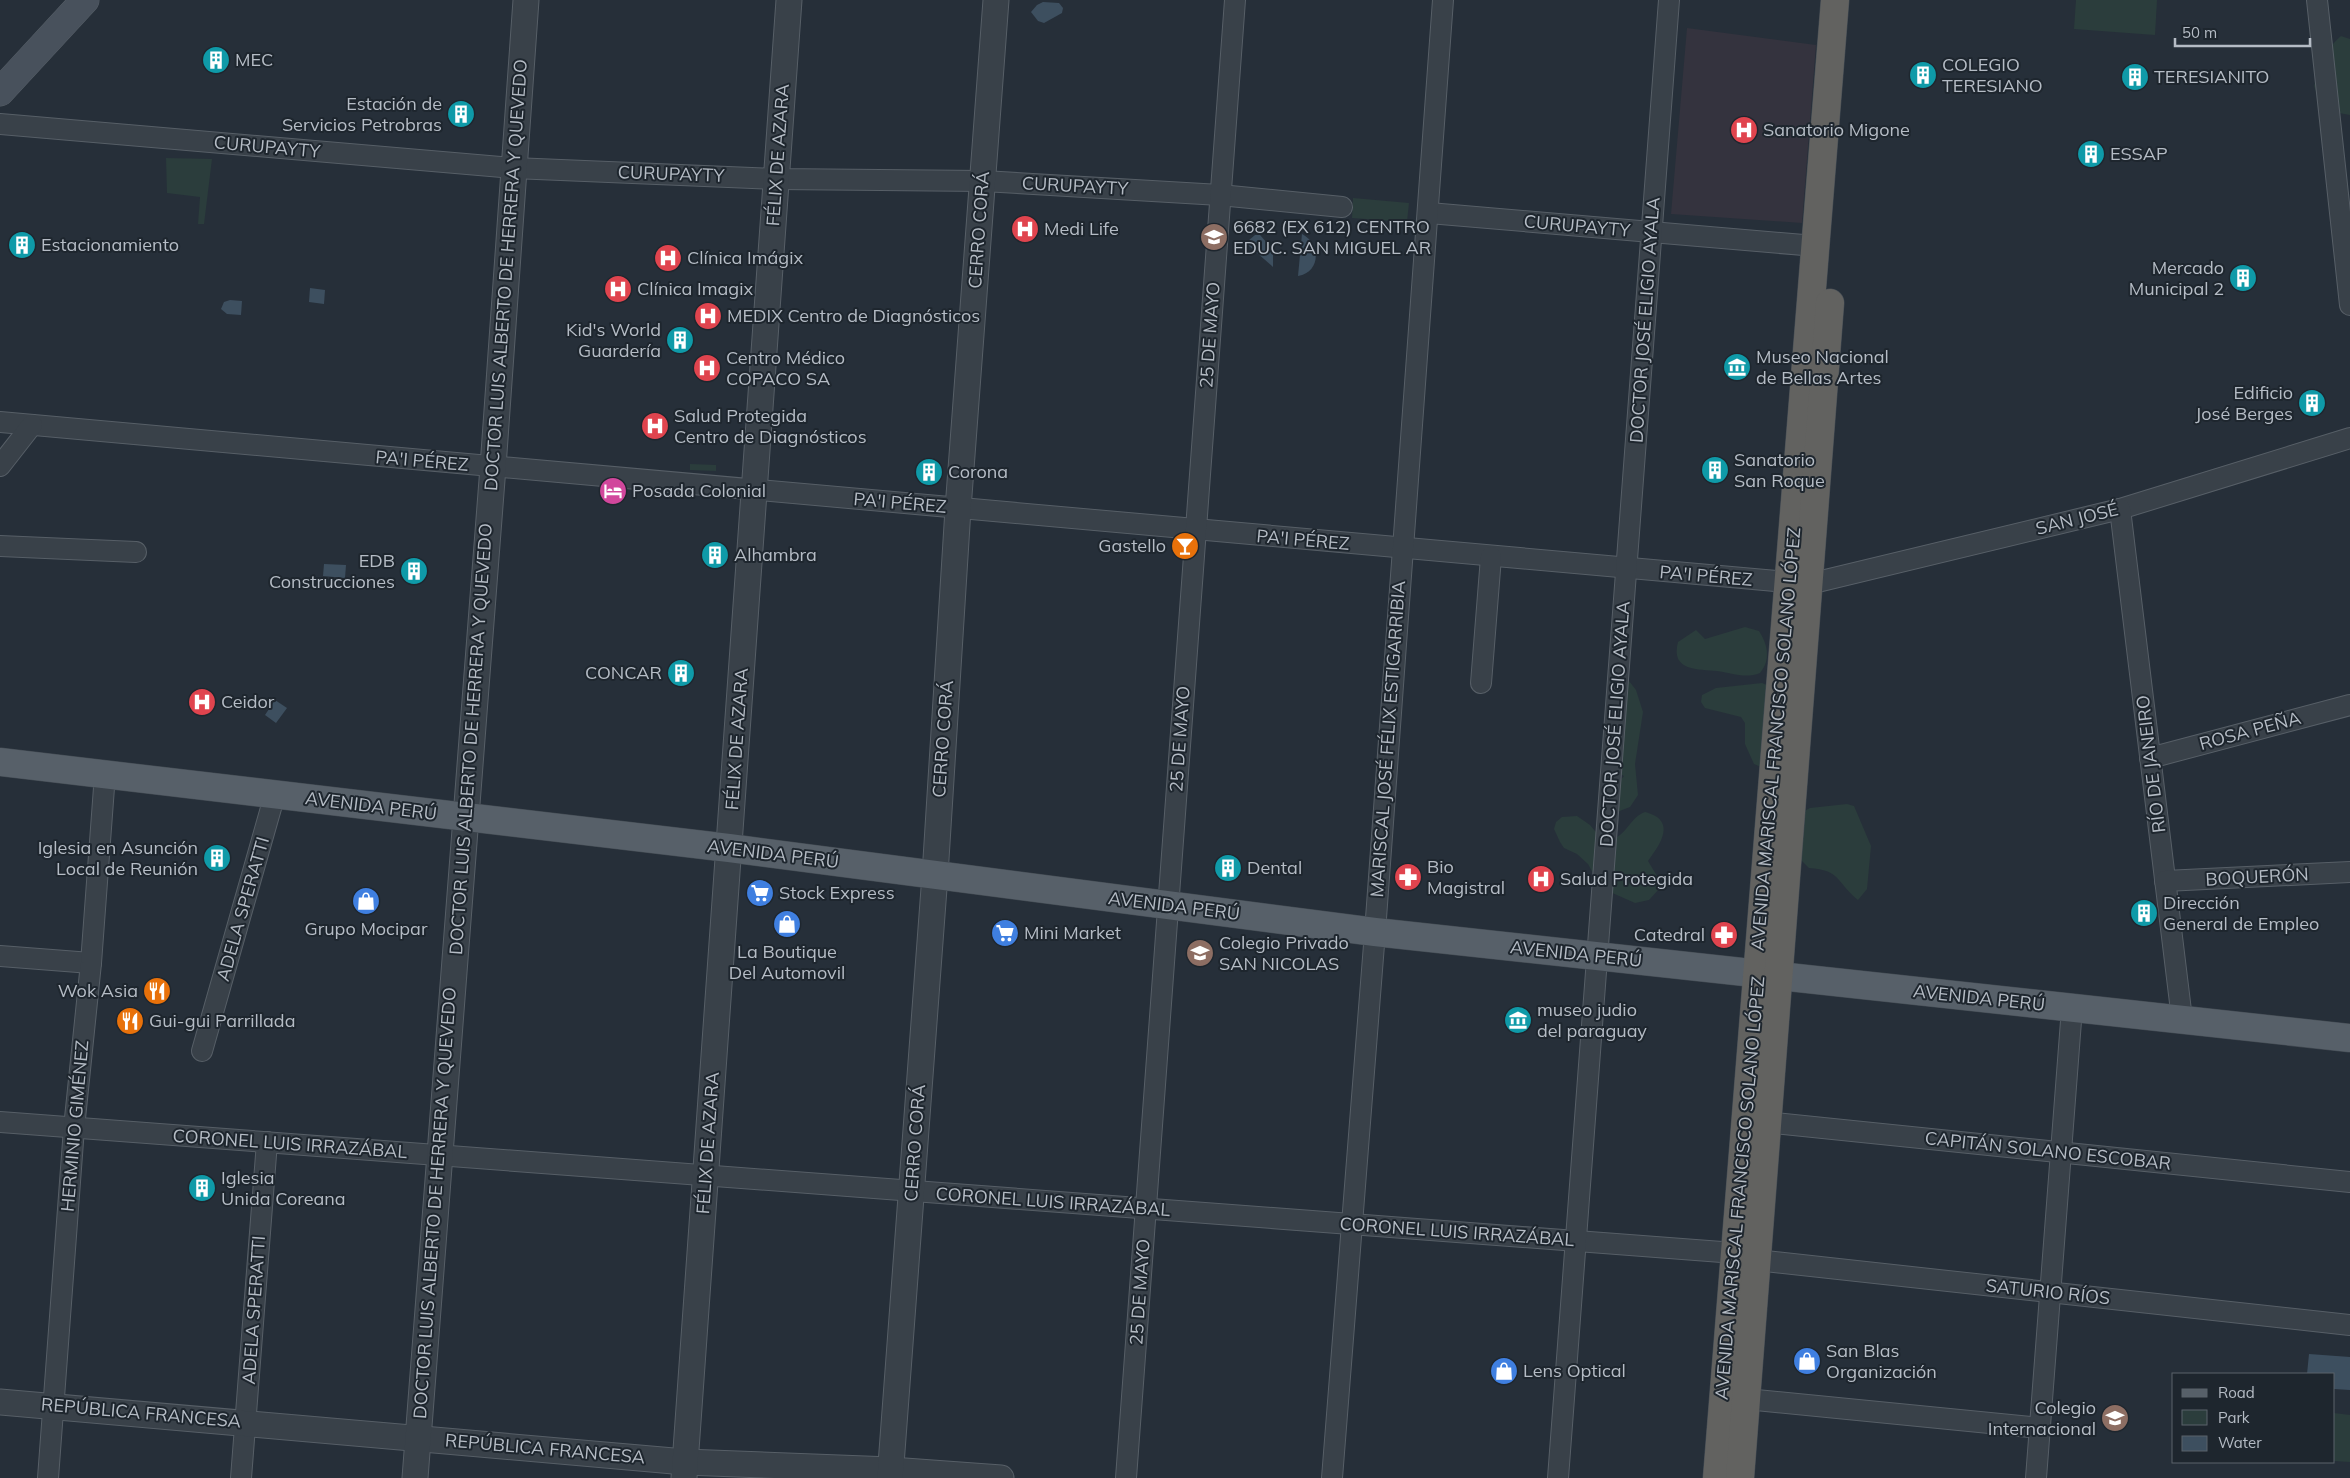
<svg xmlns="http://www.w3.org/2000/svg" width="2350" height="1478" viewBox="0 0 2350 1478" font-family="Mulish,sans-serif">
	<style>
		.medical { fill: #34333e }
		.green { fill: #2b3d3c }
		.water { fill: #3d4f5f }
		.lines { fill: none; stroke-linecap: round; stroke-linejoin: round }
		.minor-casing { stroke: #575f67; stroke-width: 22 }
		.tertiary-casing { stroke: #575f67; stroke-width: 27 }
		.secondary-casing { stroke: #575f67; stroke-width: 29 }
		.primary-casing { stroke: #424a52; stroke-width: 29 }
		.trunk-casing { stroke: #444c54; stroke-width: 29 }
		.minor { stroke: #394149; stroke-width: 20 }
		.tertiary { stroke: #394149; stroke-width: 25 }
		.secondary { stroke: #48515c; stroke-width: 28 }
		.primary { stroke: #576069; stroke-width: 28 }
		.trunk { stroke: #626260; stroke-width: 28 }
		.labels { text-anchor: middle; stroke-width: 4; stroke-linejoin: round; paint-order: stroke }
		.poi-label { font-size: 18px; fill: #b5bcc5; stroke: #1e262e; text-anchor: start }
		.street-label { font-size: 18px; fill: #b5bcc5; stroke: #1e262e }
	</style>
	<rect width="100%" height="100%" fill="#262f39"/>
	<polygon class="medical" points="1687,28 1816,45 1802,223 1671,214"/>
	<g class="green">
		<polygon points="2076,0 2157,0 2155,35 2074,29"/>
		<path d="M 2341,36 L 2350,39 L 2350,115 L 2328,111 L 2319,100 L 2314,86 C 2319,70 2327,47 2341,36 Z"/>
		<polygon points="166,158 212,159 204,224 198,224 200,197 167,193"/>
		<polygon points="1353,198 1409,203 1407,222 1352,218"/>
		<polygon points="690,464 716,465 716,471 690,470"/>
		<path d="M 1745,627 L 1759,631 C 1768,645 1771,660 1760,673 C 1746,679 1731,673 1717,671 C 1699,669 1670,672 1678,642 L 1696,630 L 1705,639 Z"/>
		<polygon points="1629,681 1636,690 1643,712 1635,764 1638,795 1630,807 1617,812 1615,786 1624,776 1617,772 1622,682"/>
		<polygon points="1762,683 1769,686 1761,767 1754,764 1745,744 1745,723 1741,717 1705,708 1701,702 1702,695 1716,688"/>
		<path d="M 1847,804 L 1854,806 L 1871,846 L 1867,889 L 1858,900 C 1836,882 1841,870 1809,868 L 1798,857 L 1797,815 L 1810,808 Z"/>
		<path d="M 1645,812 C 1677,820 1661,844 1648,861 L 1660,881 L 1659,889 L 1649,900 L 1635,903 L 1601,888 L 1588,864 L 1577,854 L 1564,848 L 1560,842 L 1554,829 L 1556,822 L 1562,817 L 1577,816 L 1590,825 L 1600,837 L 1614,839 C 1628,832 1631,817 1645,812 Z"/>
		<polygon points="2334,1413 2350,1415 2350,1462 2334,1461"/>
	</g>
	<g class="water">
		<polygon points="1043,2 1059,3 1063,8 1062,13 1044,23 1038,21 1031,12 1037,5"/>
		<path d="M 1302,234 C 1321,244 1321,272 1298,276 Z"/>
		<polygon points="1255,235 1260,235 1273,250 1273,267 1248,245 1248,241"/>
		<polygon points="310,288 325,290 324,304 309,302"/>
		<polygon points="230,300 242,301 241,315 227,314 221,309 224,302"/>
		<polygon points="324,564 346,565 345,578 323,576"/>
		<polygon points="275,700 287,708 276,723 265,715"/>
		<polygon points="2309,1354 2350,1357 2350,1390 2334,1389 2334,1374 2307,1374"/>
	</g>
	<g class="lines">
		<g class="minor-casing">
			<g id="minor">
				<polyline points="2317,0 2350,305"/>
				<polyline points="0,124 513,168 777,179 983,181 1220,195 1342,207"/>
				<polyline points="1429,213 1815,246"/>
				<polyline points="0,422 1809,584 2120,509 2350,438"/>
				<polyline points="0,466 32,425"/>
				<polyline points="2120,509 2182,1019"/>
				<polyline points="0,546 136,552"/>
				<polyline points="1481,683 1491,557"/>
				<polyline points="2150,758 2350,705"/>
				<polyline points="2165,881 2350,872"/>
				<polyline points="0,956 91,963"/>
				<polyline points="202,1051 275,794"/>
				<polyline points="1755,1121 2350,1182"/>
				<polyline points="0,1122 1735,1253 1756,1260 2350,1325"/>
				<polyline points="1746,1399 2040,1428"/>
				<polyline points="48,1478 74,1128 91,963 105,774"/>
				<polyline points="241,1478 267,1142"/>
				<polyline points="1126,1478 1235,0"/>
				<polyline points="1332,1478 1375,932 1443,0"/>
				<polyline points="1558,1478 1669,0"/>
				<polyline points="2036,1478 2072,1008"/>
			</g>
		</g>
		<g class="tertiary-casing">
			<g id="tertiary">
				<polyline points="0,1402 685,1462 891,1470 1001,1478"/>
				<polyline points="415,1478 493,467 526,0"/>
				<polyline points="684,1478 789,0"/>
				<polyline points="890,1478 935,875 958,509 996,0"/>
			</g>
		</g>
		<g class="secondary-casing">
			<polyline id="secondary" points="0,92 85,0"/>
		</g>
		<g class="primary-casing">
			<polyline id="primary" points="0,762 729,848 1375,932 2350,1038"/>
		</g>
		<g class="trunk-casing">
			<g id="trunk">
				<polyline points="1717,1478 1835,0"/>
				<polyline points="1740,1478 1830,303"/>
			</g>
		</g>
		<use href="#minor" class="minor"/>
		<use href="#tertiary" class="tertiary"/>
		<use href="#secondary" class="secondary"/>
		<use href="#primary" class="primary"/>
		<use href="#trunk" class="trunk"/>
	</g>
	<defs>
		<g id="building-disc" transform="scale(1.4375)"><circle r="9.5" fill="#0f9aa8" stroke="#1e262e"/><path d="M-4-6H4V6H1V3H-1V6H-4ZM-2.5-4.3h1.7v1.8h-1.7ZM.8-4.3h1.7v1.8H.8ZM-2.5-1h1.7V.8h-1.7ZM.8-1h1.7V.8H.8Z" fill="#fff"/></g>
		<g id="hospital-disc" transform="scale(1.4375)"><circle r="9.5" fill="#e0444e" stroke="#1e262e"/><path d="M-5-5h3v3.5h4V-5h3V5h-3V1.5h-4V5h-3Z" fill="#fff"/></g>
		<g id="school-disc" transform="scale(1.4375)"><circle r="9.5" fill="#8d6e63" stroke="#1e262e"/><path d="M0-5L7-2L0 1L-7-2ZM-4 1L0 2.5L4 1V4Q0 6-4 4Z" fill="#fff"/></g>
		<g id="museum-disc" transform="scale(1.4375)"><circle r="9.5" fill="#0f9aa8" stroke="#1e262e"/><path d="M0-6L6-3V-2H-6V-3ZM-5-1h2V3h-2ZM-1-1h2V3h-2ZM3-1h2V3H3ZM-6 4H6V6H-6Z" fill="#fff"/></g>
		<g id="hotel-disc" transform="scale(1.4375)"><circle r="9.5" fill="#d1479c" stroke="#1e262e"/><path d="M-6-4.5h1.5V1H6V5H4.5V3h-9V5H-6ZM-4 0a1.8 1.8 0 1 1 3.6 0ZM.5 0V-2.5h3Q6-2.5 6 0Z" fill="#fff"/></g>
		<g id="bar-disc" transform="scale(1.4375)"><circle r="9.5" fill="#e8710a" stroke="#1e262e"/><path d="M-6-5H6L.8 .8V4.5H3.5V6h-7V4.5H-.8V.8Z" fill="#fff"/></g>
		<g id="pharmacy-disc" transform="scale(1.4375)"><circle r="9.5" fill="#e0444e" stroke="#1e262e"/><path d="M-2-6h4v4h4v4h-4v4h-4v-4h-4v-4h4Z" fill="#fff"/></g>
		<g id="supermarket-disc" transform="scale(1.4375)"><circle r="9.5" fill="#3f7fe0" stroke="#1e262e"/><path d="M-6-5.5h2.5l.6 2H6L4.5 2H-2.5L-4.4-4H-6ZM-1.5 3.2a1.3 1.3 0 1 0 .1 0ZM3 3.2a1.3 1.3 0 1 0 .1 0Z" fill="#fff"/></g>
		<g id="shop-disc" transform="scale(1.4375)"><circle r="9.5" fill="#3f7fe0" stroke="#1e262e"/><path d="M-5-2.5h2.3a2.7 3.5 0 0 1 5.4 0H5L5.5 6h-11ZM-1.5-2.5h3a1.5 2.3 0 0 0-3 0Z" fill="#fff"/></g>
		<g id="restaurant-disc" transform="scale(1.4375)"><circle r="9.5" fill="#e8710a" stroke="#1e262e"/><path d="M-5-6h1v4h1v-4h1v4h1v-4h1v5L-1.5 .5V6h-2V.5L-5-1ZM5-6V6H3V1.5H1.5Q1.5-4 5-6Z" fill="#fff"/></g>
	</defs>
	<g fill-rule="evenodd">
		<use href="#building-disc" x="216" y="60"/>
		<use href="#building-disc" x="1923" y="75"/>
		<use href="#building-disc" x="2135" y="77"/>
		<use href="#building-disc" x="461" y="114"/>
		<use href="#hospital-disc" x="1744" y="130"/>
		<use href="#building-disc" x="2091" y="154"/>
		<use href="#hospital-disc" x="1025" y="229"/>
		<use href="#school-disc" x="1214" y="237"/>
		<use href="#building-disc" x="22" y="245"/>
		<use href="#hospital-disc" x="668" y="258"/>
		<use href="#building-disc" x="2243" y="278"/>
		<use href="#hospital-disc" x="618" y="289"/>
		<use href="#hospital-disc" x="708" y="316"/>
		<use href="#building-disc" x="680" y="340"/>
		<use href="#museum-disc" x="1737" y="367"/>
		<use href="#hospital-disc" x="707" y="368"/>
		<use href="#building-disc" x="2312" y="403"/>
		<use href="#hospital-disc" x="655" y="426"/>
		<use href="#building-disc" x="1715" y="470"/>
		<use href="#building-disc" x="929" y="472"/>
		<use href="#hotel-disc" x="613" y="491"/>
		<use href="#bar-disc" x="1185" y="546"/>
		<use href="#building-disc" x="715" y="555"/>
		<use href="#building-disc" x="414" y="571"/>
		<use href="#building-disc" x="681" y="673"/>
		<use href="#hospital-disc" x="202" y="702"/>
		<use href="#building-disc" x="217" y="858"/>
		<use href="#building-disc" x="1228" y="868"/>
		<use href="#pharmacy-disc" x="1408" y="877"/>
		<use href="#hospital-disc" x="1541" y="879"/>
		<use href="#supermarket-disc" x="760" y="893"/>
		<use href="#shop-disc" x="366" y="901"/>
		<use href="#building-disc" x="2144" y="913"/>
		<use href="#shop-disc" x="787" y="924"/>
		<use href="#supermarket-disc" x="1005" y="933"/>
		<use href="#pharmacy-disc" x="1724" y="935"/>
		<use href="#school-disc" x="1200" y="953"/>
		<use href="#restaurant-disc" x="157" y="991"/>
		<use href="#museum-disc" x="1518" y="1020"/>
		<use href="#restaurant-disc" x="130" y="1021"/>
		<use href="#building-disc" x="202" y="1188"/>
		<use href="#shop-disc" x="1807" y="1361"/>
		<use href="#shop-disc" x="1504" y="1371"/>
		<use href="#school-disc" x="2115" y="1418"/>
	</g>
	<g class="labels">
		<g class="poi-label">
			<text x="235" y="66">MEC</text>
			<text x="1942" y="71">COLEGIO<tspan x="1942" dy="21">TERESIANO</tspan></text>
			<text x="2154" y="83">TERESIANITO</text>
			<text x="442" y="110" text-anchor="end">Estación de<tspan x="442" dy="21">Servicios Petrobras</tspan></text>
			<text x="1763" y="136">Sanatorio Migone</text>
			<text x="2110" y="160">ESSAP</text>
			<text x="1233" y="233">6682 (EX 612) CENTRO<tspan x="1233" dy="21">EDUC. SAN MIGUEL AR</tspan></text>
			<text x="1044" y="235">Medi Life</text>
			<text x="41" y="251">Estacionamiento</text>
			<text x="687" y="264">Clínica Imágix</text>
			<text x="2224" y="274" text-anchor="end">Mercado<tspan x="2224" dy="21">Municipal 2</tspan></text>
			<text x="637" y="295">Clínica Imagix</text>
			<text x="727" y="322">MEDIX Centro de Diagnósticos</text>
			<text x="661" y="336" text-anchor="end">Kid's World<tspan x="661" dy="21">Guardería</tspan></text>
			<text x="1756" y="363">Museo Nacional<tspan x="1756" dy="21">de Bellas Artes</tspan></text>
			<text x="726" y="364">Centro Médico<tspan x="726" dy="21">COPACO SA</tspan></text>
			<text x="2293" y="399" text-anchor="end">Edificio<tspan x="2293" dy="21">José Berges</tspan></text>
			<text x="674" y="422">Salud Protegida<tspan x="674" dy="21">Centro de Diagnósticos</tspan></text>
			<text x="1734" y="466">Sanatorio<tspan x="1734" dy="21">San Roque</tspan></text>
			<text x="948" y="478">Corona</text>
			<text x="632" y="497">Posada Colonial</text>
			<text x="1166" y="552" text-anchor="end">Gastello</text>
			<text x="734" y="561">Alhambra</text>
			<text x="395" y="567" text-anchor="end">EDB<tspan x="395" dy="21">Construcciones</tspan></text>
			<text x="662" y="679" text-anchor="end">CONCAR</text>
			<text x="221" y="708">Ceidor</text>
			<text x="198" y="854" text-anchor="end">Iglesia en Asunción<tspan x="198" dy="21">Local de Reunión</tspan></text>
			<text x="1427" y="873">Bio<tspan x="1427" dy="21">Magistral</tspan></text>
			<text x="1247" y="874">Dental</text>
			<text x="1560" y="885">Salud Protegida</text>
			<text x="779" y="899">Stock Express</text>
			<text x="2163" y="909">Dirección<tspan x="2163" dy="21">General de Empleo</tspan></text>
			<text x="366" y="935" text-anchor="middle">Grupo Mocipar</text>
			<text x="1024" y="939">Mini Market</text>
			<text x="1705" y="941" text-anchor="end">Catedral</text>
			<text x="1219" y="949">Colegio Privado<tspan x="1219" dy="21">SAN NICOLAS</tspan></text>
			<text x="787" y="958" text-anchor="middle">La Boutique<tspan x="787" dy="21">Del Automovil</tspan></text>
			<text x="138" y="997" text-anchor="end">Wok Asia</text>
			<text x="1537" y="1016">museo judio<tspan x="1537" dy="21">del paraguay</tspan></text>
			<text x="149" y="1027">Gui-gui Parrillada</text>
			<text x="221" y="1184">Iglesia<tspan x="221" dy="21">Unida Coreana</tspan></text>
			<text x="1826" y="1357">San Blas<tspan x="1826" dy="21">Organización</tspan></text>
			<text x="1523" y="1377">Lens Optical</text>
			<text x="2096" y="1414" text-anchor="end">Colegio<tspan x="2096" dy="21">Internacional</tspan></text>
		</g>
		<g class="street-label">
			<text transform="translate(267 147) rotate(5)" y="6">CURUPAYTY</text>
			<text transform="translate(778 155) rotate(-86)" y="6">FÉLIX DE AZARA</text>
			<text transform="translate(671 174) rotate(2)" y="6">CURUPAYTY</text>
			<text transform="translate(1075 186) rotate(3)" y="6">CURUPAYTY</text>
			<text transform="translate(1577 226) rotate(5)" y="6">CURUPAYTY</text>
			<text transform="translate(979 230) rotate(-86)" y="6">CERRO CORÁ</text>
			<text transform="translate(506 275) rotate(-86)" y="6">DOCTOR LUIS ALBERTO DE HERRERA Y QUEVEDO</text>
			<text transform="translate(1645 320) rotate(-86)" y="6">DOCTOR JOSÉ ELIGIO AYALA</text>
			<text transform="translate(1210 335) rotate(-86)" y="6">25 DE MAYO</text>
			<text transform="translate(422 461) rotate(5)" y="6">PA'I PÉREZ</text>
			<text transform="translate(900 503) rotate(5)" y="6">PA'I PÉREZ</text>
			<text transform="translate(2077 519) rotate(-14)" y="6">SAN JOSÉ</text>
			<text transform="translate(1303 540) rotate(5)" y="6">PA'I PÉREZ</text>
			<text transform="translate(1706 576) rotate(5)" y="6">PA'I PÉREZ</text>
			<text transform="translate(1615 724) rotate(-86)" y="6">DOCTOR JOSÉ ELIGIO AYALA</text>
			<text transform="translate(2250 731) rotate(-15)" y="6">ROSA PEÑA</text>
			<text transform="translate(471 739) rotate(-86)" y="6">DOCTOR LUIS ALBERTO DE HERRERA Y QUEVEDO</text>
			<text transform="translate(737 739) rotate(-86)" y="6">FÉLIX DE AZARA</text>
			<text transform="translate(943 739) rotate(-86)" y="6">CERRO CORÁ</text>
			<text transform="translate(1180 739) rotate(-86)" y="6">25 DE MAYO</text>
			<text transform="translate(1388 739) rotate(-86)" y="6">MARISCAL JOSÉ FÉLIX ESTIGARRIBIA</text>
			<text transform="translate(1776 739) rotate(-85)" y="6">AVENIDA MARISCAL FRANCISCO SOLANO LÓPEZ</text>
			<text transform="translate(2151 764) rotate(-97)" y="6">RÍO DE JANEIRO</text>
			<text transform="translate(371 806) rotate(7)" y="6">AVENIDA PERÚ</text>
			<text transform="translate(773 854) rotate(7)" y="6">AVENIDA PERÚ</text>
			<text transform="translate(2257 877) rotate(-3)" y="6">BOQUERÓN</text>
			<text transform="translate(1174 906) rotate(7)" y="6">AVENIDA PERÚ</text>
			<text transform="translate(243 909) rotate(-74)" y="6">ADELA SPERATTI</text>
			<text transform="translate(1576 954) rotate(6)" y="6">AVENIDA PERÚ</text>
			<text transform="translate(1979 998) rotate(6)" y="6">AVENIDA PERÚ</text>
			<text transform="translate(75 1126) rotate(-85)" y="6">HERMINIO GIMÉNEZ</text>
			<text transform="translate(708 1143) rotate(-86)" y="6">FÉLIX DE AZARA</text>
			<text transform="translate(915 1143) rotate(-86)" y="6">CERRO CORÁ</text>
			<text transform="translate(290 1144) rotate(4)" y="6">CORONEL LUIS IRRAZÁBAL</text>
			<text transform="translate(2048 1151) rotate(6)" y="6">CAPITÁN SOLANO ESCOBAR</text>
			<text transform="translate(1740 1188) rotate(-85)" y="6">AVENIDA MARISCAL FRANCISCO SOLANO LÓPEZ</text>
			<text transform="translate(1053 1202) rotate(4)" y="6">CORONEL LUIS IRRAZÁBAL</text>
			<text transform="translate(435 1203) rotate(-86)" y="6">DOCTOR LUIS ALBERTO DE HERRERA Y QUEVEDO</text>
			<text transform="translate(1457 1232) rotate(4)" y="6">CORONEL LUIS IRRAZÁBAL</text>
			<text transform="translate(1140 1292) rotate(-86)" y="6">25 DE MAYO</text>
			<text transform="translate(2048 1292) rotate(6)" y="6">SATURIO RÍOS</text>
			<text transform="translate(254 1310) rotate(-86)" y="6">ADELA SPERATTI</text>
			<text transform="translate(141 1413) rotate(5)" y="6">REPÚBLICA FRANCESA</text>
			<text transform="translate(545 1449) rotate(5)" y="6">REPÚBLICA FRANCESA</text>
		</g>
	</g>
	<rect x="2172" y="1373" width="162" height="90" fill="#1e262e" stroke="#5a626a"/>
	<rect x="2182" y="1389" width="25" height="8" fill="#576069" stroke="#5a626a"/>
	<text x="2218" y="1398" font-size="15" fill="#b5bcc5">Road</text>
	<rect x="2182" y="1410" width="25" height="15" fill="#2b3d3c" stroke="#5a626a"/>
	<text x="2218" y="1423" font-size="15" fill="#b5bcc5">Park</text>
	<rect x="2182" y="1436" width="25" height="15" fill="#3d4f5f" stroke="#5a626a"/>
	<text x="2218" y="1448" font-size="15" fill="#b5bcc5">Water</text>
	<path d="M2175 38v8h135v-8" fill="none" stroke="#b5bcc5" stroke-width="2.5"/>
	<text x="2182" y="38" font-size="15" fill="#b5bcc5" stroke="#1e262e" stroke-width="4" paint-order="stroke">50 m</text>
</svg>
